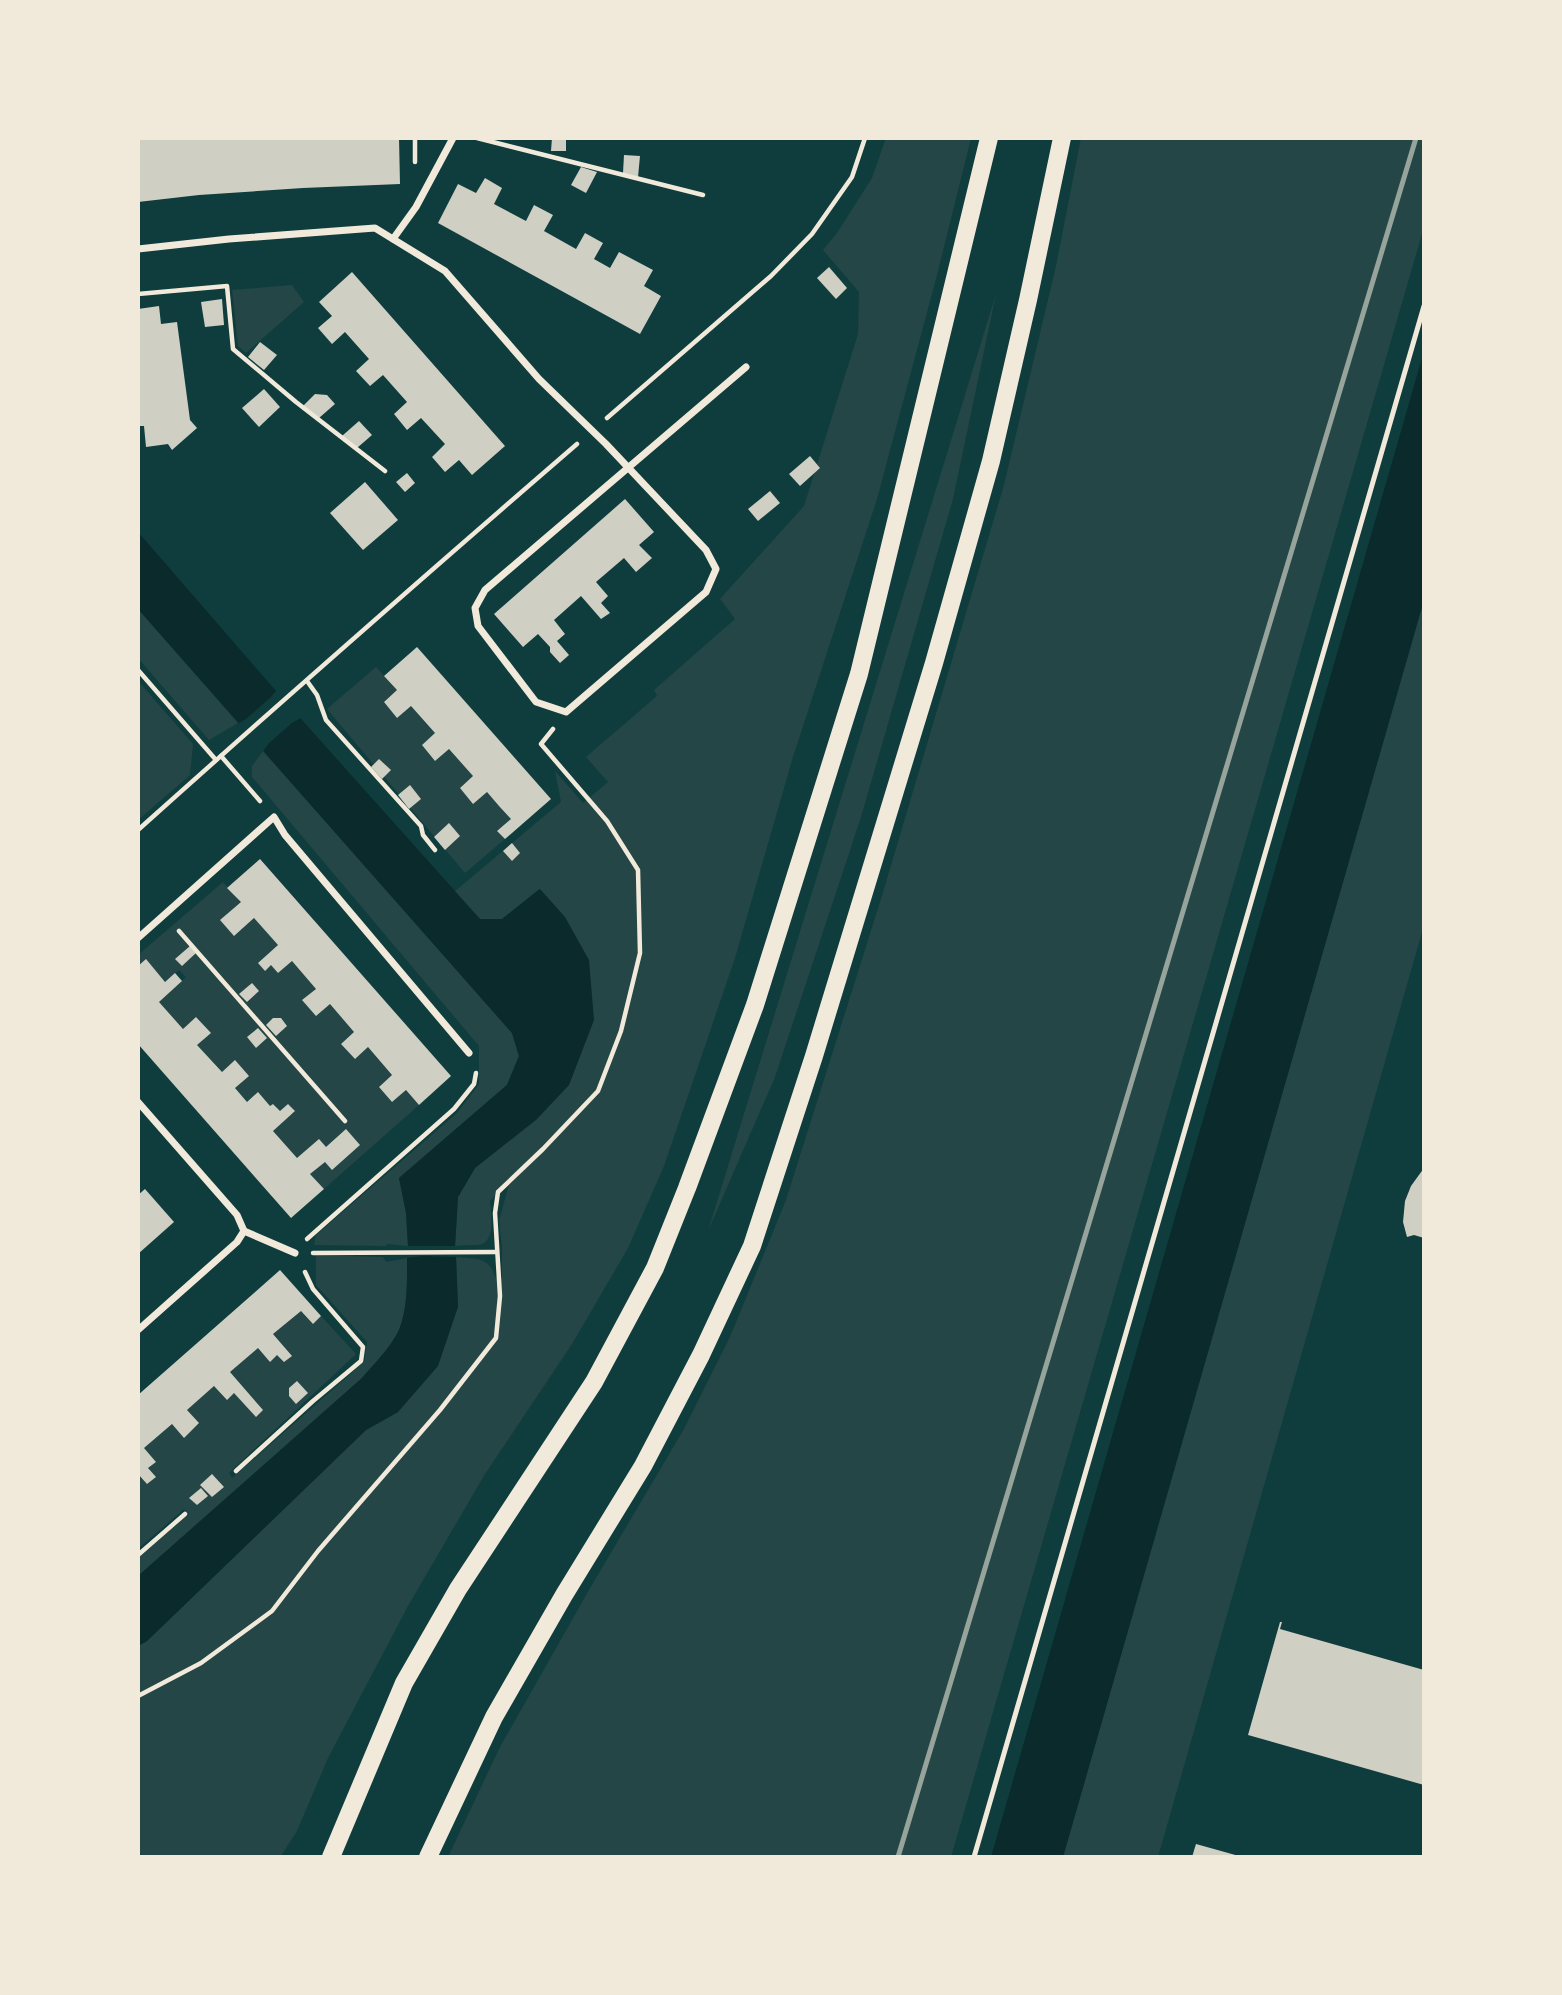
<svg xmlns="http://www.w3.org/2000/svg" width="1562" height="1995" viewBox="0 0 1562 1995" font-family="Signika,sans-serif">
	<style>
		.green { fill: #244646 }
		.water { fill: #0a2a2b }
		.pier { fill: #0f3d3e }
		.building { fill: #cfcfc3 }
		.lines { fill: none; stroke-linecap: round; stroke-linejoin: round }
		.path { stroke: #f1e9da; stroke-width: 4.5 }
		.service { stroke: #f1e9da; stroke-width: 5 }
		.minor { stroke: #f1e9da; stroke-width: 7 }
		.primary { stroke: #f1e9da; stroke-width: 18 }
		.rail { stroke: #97a49c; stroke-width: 5 }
	</style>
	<rect width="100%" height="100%" fill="#0f3d3e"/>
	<g class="green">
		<path d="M 886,138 L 971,138 L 937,275 L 877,499 L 793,757 L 735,958 L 664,1166 L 628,1248 L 572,1344 L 485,1474 L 408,1606 L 328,1758 L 297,1831 L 281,1856 L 138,1857 L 138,1646 L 147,1641 L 366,1430 L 398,1412 L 458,1307 L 456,1257 C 473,1259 490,1256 495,1277 L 502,1278 L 502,1247 L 499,1221 L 509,1184 L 490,1201 C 491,1213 497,1244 477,1245 C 471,1245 462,1245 455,1246 L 458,1197 L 475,1168 L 537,1119 L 539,889 L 502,919 L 480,919 L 454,892 L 561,802 L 555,771 L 583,803 L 608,782 L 586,757 L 657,696 L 654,690 L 735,619 L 720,599 L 804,506 L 858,334 L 859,292 L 823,250 L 837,233 L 872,178 Z"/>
		<polygon points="1081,138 1424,138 1424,227 951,1857 448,1857 500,1747 589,1590 684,1429 730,1337 786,1200 881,899 1004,485 1056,266"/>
		<polygon points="292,285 304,302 246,353 238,346 232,290"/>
		<polygon points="996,294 953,499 861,817 775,1077 708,1231"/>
		<polygon points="1424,600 1424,925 1158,1857 1063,1857"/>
		<polygon points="138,609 238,723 209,740 138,658"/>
		<polygon points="376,667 397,690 384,702 397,717 411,706 435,733 422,745 435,761 449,749 473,776 460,788 473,803 487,792 511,819 497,831 505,839 465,873 327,709"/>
		<polygon points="138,681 193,744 190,775 138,820"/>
		<polygon points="263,751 512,1033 519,1056 507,1085 399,1178 406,1213 408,1246 387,1244 386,1246 314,1245 316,1235 457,1113 479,1084 479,1046 252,777 252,766"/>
		<polygon points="223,882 241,902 227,914 241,930 254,918 278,945 278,973 292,961 316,989 303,1000 330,1004 354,1032 341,1044 355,1059 368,1047 392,1075 379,1087 392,1102 406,1090 419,1105 324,1189 310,1174 324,1162 297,1158 273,1131 286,1118 273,1104 270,1106 258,1093 247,1102 235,1088 248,1076 235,1061 222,1072 197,1045 210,1033 197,1017 183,1029 159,1002 186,977 179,970 165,982 146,960 138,966 138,955"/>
		<path d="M 316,1255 L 383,1257 L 386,1262 L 407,1258 C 407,1282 408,1307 399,1330 C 391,1347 374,1364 362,1378 L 138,1576 L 138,1558 L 189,1514 L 184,1509 L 138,1549 L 138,1474 L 140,1475 L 156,1462 L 144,1448 L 172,1424 L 184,1437 L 199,1424 L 187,1410 L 214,1386 L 234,1393 L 259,1406 L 230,1372 L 258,1348 L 270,1361 L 285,1348 L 273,1334 L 301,1311 L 312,1323 L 321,1316 L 356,1354 L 229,1473 L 232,1478 L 364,1362 L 367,1342 L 316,1285 Z"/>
	</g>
	<g class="water">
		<polygon points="1424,351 1424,600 1063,1857 991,1857"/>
		<polygon points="138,532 276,691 480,919 502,919 540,889 565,917 589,960 594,1020 569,1085 537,1119 475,1168 458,1197 455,1246 408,1246 406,1213 399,1178 507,1085 519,1056 512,1033 138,609"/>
		<path d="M 423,1256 L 456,1257 L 458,1307 L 438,1366 L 398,1412 L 366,1430 L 147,1641 L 138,1646 L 138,1576 L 362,1378 C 374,1364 391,1347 399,1330 C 408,1307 407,1282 407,1258 Z"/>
	</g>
	<polygon class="pier" points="278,688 304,716 292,723 269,743 261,754 235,725 246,719 271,697"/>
	<g class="building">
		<polygon points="138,138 399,138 400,184 303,188 199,195 138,202"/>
		<polygon points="552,138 566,138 566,151 551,151"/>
		<polygon points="624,155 640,156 638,177 623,173"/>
		<polygon points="581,167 597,172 586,193 571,185"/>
		<polygon points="485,178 502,188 494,204 526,221 534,205 553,215 544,231 576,249 585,233 603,243 594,259 610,268 619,252 653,270 644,286 661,296 640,334 438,223 458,184 476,193"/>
		<polygon points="829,267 847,288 836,299 817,278"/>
		<polygon points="352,272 505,446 472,475 459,460 445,472 432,457 445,444 421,418 407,430 394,414 407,402 383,375 370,386 356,371 369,359 345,332 332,344 318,328 332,316 319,302"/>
		<polygon points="222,299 224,325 205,327 201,302"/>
		<polygon points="159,306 161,324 177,322 190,420 197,428 172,450 168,444 146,447 144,426 138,426 138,309"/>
		<polygon points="260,342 277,355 264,370 248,357"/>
		<polygon points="264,389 280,407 259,427 242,408"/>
		<polygon points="315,394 327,395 335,404 319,418 303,406"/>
		<polygon points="359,421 372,435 357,448 342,436"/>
		<polygon points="810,456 820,468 800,486 789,474"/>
		<polygon points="407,473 415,483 405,492 396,482"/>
		<polygon points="365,482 398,520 363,550 330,513"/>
		<polygon points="770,491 780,503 758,521 748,509"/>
		<polygon points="625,499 654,532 639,545 652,558 636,572 624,558 596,582 608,596 601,603 610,613 601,619 581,596 554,620 565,634 557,641 569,655 560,663 550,652 550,647 538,634 523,647 494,614"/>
		<polygon points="417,647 551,799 505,839 497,831 511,819 499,806 487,792 473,804 460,788 473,776 449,749 435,761 422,745 435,733 411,706 397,718 384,702 397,690 384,676"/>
		<polygon points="379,759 391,770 382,779 371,767"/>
		<polygon points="410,785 421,799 409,809 398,795"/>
		<polygon points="449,823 460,836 445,850 434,837"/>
		<polygon points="512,843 520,853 512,861 503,851"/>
		<polygon points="260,859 451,1076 419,1105 406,1090 392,1102 379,1087 392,1075 368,1047 355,1059 341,1044 354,1032 330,1004 316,1016 302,1000 316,989 292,961 278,973 271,965 265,971 258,963 278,945 254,918 234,936 220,920 241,902 227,888"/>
		<polygon points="190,946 196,953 182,966 175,959"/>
		<polygon points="146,959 165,982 175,973 182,981 159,1002 183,1029 196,1017 211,1033 197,1045 222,1072 235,1060 249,1076 235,1088 247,1102 258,1092 270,1106 273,1104 280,1111 288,1104 295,1111 273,1131 297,1158 319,1139 326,1147 346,1129 360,1145 332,1170 325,1162 310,1174 324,1189 291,1218 138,1044 138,966"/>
		<polygon points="252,983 259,991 247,1002 239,994"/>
		<polygon points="273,1018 281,1018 287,1026 276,1036 266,1025"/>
		<polygon points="258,1028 267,1038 256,1048 247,1037"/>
		<polygon points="1424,1168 1424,1238 1414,1235 1407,1237 1403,1222 1405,1201 1411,1186"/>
		<polygon points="145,1189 174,1222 138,1254 138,1195"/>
		<polygon points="280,1270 321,1316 313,1324 301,1311 273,1334 292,1356 284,1362 277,1355 270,1362 258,1348 230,1372 263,1410 256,1417 234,1393 227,1400 214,1386 187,1410 199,1423 184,1438 172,1424 144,1448 156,1462 148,1468 156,1477 147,1484 138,1474 138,1395"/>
		<polygon points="297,1381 308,1393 296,1404 289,1396 289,1388"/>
		<polygon points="212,1474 224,1487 212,1497 200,1485"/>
		<polygon points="201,1488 208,1496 197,1505 189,1498"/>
		<polygon points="1280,1622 1282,1622 1280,1629 1424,1670 1424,1785 1248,1735"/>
		<polygon points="1196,1844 1239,1856 1239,1857 1192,1857"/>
	</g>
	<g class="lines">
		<g class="path">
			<polyline points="415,138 415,162"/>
			<polyline points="477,138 703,195"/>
			<polyline points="138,294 227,286 233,349 296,402 385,471"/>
			<polyline points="607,418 771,276 812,234 852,177 865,138"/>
			<polyline points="138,670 216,760"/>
			<polyline points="307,681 317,695 326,720 421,826 423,835 435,850"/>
			<polyline points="221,756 260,801"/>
			<path d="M 138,830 C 283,700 429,572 577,444"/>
			<polyline points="179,931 345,1121"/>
			<polyline points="307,1239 454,1109 474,1084 476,1073"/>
			<polyline points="313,1253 497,1252"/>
			<polyline points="236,1471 313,1401 361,1361 363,1347 313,1289 305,1272"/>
			<polyline points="138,1555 185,1514"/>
			<polyline points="138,1696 201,1663 272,1611 318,1551 440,1410 496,1338 500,1296 495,1213 498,1192 543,1149 598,1091 621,1031 640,953 638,870 607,821 541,744 553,729"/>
		</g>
		<polyline class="service" points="974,1857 1424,306"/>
		<g class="minor">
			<polyline points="393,239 416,207 453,138"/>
			<polyline points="138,249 229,239 375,228 445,271 539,379 606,444 706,550 716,569 706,592 566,712 536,702 478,626 475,608 485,590 746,367"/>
			<polyline points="138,938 274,817 285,835 469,1053"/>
			<polyline points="138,1102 237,1215 244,1231 237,1242 138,1330"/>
			<polyline points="244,1231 295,1253"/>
		</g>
		<g class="primary">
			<polyline points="331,1857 404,1683 458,1589 594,1382 655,1268 687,1188 755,1005 859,674 989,138"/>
			<polyline points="428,1857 494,1717 564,1595 643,1466 701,1355 752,1246 814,1056 934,663 991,461 1028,300 1062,138"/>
		</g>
		<polyline class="rail" points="898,1857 1416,138"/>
	</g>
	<rect width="1562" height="1995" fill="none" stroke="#f1e9da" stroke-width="280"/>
</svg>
